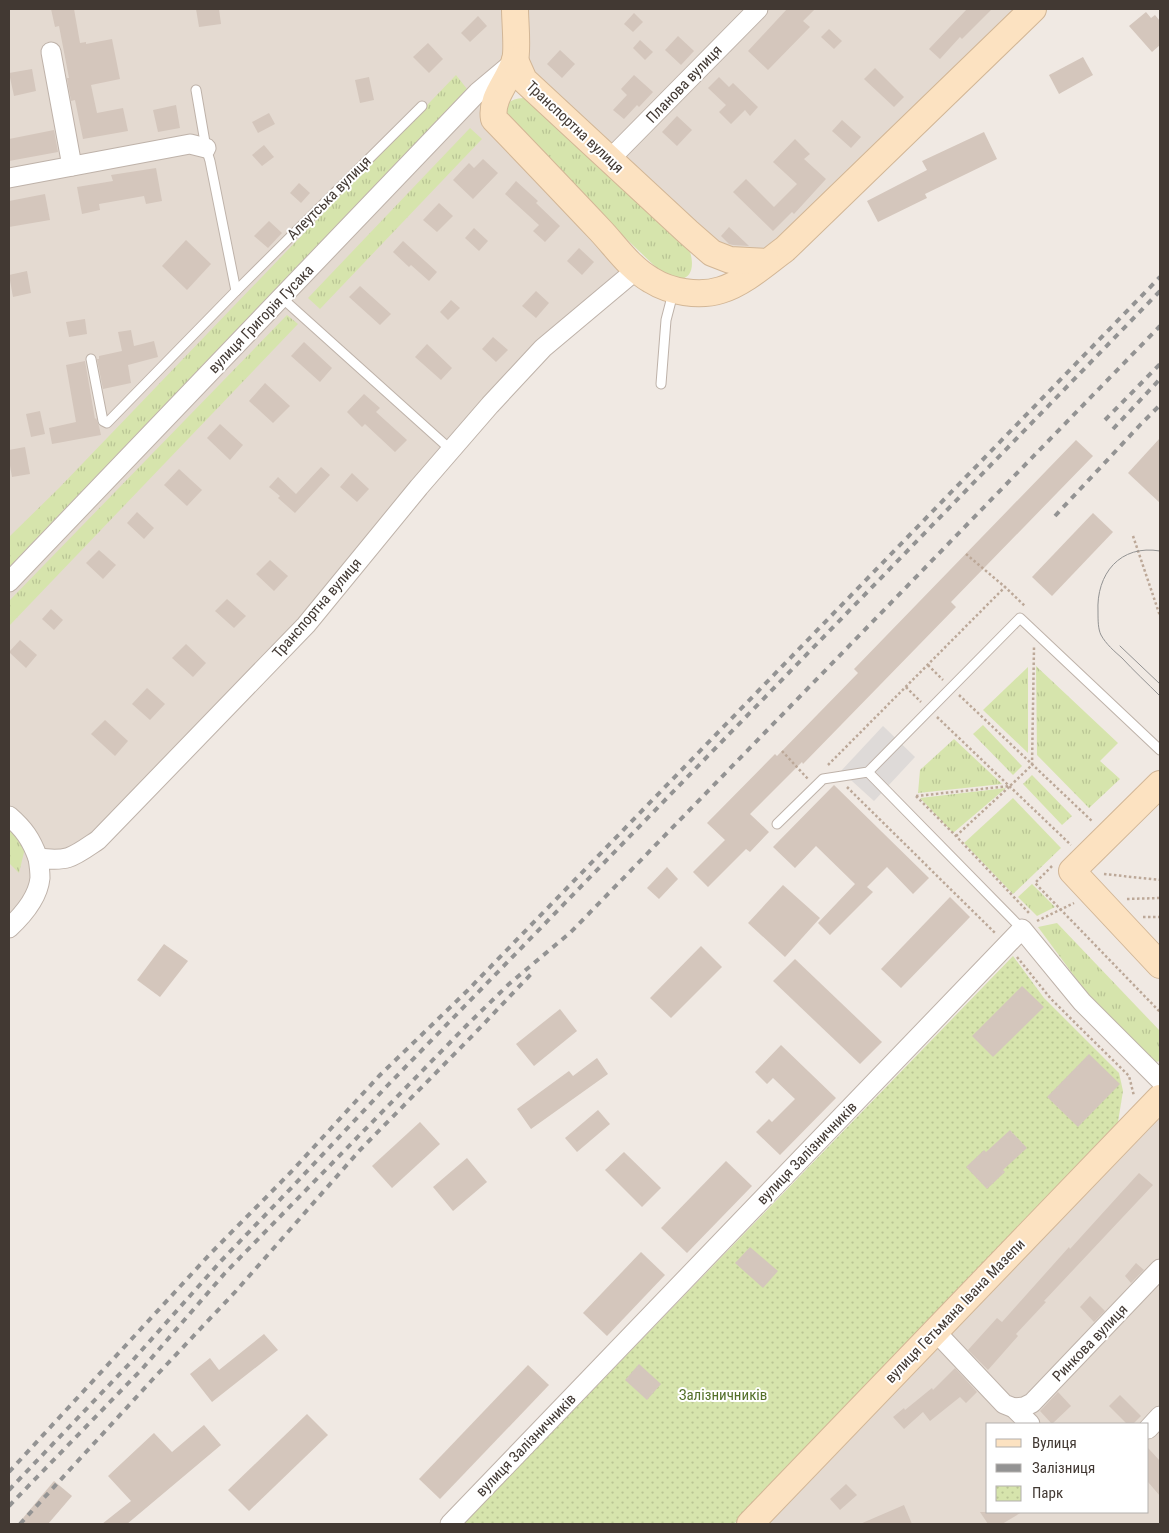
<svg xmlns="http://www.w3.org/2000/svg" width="1169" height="1533" viewBox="0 0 1169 1533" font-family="'Roboto Condensed',sans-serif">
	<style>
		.residential { fill: #e4dad1; fill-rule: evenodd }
		.grass { fill: url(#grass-tufts) }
		.park { fill: url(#park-dots) }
		.parking { fill: #dedad8 }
		.building { fill: #d4c6bc }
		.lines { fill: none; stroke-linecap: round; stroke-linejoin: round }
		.lane-casing { stroke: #beb2a9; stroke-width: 11 }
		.street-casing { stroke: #beb2a9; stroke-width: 21 }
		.secondary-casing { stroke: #d2b696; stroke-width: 28 }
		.path { stroke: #bca898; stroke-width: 2.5; stroke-dasharray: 2.5 2.5; stroke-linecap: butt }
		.lane { stroke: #fff; stroke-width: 9 }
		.street { stroke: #fff; stroke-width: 19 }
		.secondary { stroke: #fce2c1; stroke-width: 26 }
		.tram { stroke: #939393; stroke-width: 1 }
		.rail { stroke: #939393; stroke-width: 4; stroke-dasharray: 6 6; stroke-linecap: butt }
		.labels { text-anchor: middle; stroke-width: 4; stroke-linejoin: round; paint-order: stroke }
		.street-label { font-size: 15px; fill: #423933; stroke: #fff }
		.park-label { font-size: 15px; fill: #53702a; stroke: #fff }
	</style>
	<defs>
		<pattern id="grass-tufts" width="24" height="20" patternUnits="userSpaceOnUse" patternTransform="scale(1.25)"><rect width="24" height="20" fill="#d6e4ac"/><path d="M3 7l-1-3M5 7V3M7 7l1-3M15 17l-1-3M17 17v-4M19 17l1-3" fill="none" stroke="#b9c494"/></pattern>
		<pattern id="park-dots" width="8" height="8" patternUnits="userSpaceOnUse" patternTransform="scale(1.25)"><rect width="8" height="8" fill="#d6e4ac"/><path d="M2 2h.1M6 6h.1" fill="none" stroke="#b9c494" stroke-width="1.8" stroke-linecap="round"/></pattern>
	</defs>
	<rect width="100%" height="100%" fill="#f0e9e3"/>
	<g class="residential">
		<polygon points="9,9 1033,9 785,249 730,260 524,80 495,101 636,270 543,348 306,625 98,840 56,860 40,876 9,928"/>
		<path d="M 1160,1098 L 1160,1524 L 750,1524 ZM 988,1424 L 1148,1424 L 1148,1512 L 988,1512 Z"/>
	</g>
	<g class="grass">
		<polygon points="456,75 467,89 9,567 9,537 59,488"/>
		<path d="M 523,98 L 541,109 L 690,252 C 694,264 693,281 676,279 C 672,279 667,276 664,275 L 514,131 L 504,108 C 510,100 514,99 523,98 Z"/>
		<polygon points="470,128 482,139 320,309 308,298"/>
		<polygon points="287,315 298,324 9,626 9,601"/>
		<polygon points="1036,666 1118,743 1100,761 1120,779 1089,808 1037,755"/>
		<polygon points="1028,667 1028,753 983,710"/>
		<polygon points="983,725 1022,766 1013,775 973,734"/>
		<polygon points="954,739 1002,784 918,793 920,770"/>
		<polygon points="1032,775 1072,816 1062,825 1023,784"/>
		<polygon points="1006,788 953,833 920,798"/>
		<polygon points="1013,798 1061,848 1013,894 964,843"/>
		<polygon points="9,828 26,844 19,873 9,863"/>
		<polygon points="1032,884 1055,907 1037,916 1018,897"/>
		<polygon points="1057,923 1160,1031 1160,1061 1156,1062 1143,1052 1097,1007 1038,927"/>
	</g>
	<polygon class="park" points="1013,956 1044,998 1119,1073 1123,1091 1118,1122 734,1524 463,1524"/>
	<polygon class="parking" points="883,726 915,757 874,801 841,771"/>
	<g class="building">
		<polygon points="51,9 74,9 80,43 86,42 86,44 112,39 120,79 91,85 97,113 123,108 128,131 83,139 75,100 71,101 67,78 69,78 59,26 55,27"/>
		<polygon points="196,9 219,9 221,24 199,27"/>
		<polygon points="787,9 815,9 803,21 810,27 768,70 748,51"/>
		<polygon points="967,9 992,9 962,39 960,37 940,59 929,49"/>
		<polygon points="1146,12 1151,18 1155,15 1160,21 1160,45 1152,52 1129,26"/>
		<polygon points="634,13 643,22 633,32 624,24"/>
		<polygon points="478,16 487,26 470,42 461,33"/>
		<polygon points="829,29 842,41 834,49 821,37"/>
		<polygon points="678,36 694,51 681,65 665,50"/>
		<polygon points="640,40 653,52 645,60 633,48"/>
		<polygon points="428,43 443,59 429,73 413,57"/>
		<polygon points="560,50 575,64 562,78 547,64"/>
		<polygon points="1083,57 1093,75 1059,94 1049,75"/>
		<polygon points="875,68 904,97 894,107 864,79"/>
		<polygon points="32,69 36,91 14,96 9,73"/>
		<polygon points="634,75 653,92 639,107 637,105 624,119 613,110 627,95 621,89"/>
		<polygon points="369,77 374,100 360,103 355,80"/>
		<polygon points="719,77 729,87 733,83 758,107 750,116 745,110 731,124 719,112 726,105 708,88"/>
		<polygon points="176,105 180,128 158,132 153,110"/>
		<polygon points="269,113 275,124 258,133 252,122"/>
		<polygon points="677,116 692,130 677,146 662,132"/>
		<polygon points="842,120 861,137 851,148 832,131"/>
		<polygon points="54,130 58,152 9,161 9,139"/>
		<polygon points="984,132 997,159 925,194 927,198 878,222 867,201 927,170 922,161"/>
		<polygon points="795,139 810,154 804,159 826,179 794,214 792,212 773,231 733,192 746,179 774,207 797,184 773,162"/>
		<polygon points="264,145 274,157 262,166 252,155"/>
		<polygon points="483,159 498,173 473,199 453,180 469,163 474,168"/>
		<polygon points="156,168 162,201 146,204 144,196 99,204 100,210 82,214 77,187 113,181 111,175"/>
		<polygon points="516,181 538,201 536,203 560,226 545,242 533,231 539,225 505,194"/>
		<polygon points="299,183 310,193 301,203 290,193"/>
		<polygon points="45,194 50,220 9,227 9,201"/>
		<polygon points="439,203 453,216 437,232 423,220"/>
		<polygon points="269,221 282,233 268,248 254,236"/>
		<polygon points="729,227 749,246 733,245 729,244 721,236"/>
		<polygon points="474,228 488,241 479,251 465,238"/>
		<polygon points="186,240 211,264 187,290 162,266"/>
		<polygon points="403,241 437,272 429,281 411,265 409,267 393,252"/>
		<polygon points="579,248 594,262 582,275 567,261"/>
		<polygon points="27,271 31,293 13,297 9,275"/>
		<polygon points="360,286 391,314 380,325 349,297"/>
		<polygon points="536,291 549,303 536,318 522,306"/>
		<polygon points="451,300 460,308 448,320 440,312"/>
		<polygon points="85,319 87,334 69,337 66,322"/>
		<polygon points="131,330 134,346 154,341 158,357 128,365 131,383 103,389 97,359 99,359 99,356 122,351 118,332"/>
		<polygon points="493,337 508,350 496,362 482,349"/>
		<polygon points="304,342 332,368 320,382 291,356"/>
		<polygon points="427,344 452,368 441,380 415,357"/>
		<polygon points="85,361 95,419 96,418 99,426 101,435 52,444 49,428 76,422 66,365"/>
		<polygon points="265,383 290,406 273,423 249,401"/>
		<polygon points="364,394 380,408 376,412 407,440 395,452 365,424 362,427 347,412"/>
		<polygon points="40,411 45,434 31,437 26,414"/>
		<polygon points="220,424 243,445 230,460 207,438"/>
		<polygon points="1160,438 1160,503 1128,473"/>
		<polygon points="1076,440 1093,456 951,602 956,607 803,764 802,762 750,814 769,832 750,852 746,849 708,887 693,872 725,840 707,823 775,754 777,756 858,673 854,669"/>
		<polygon points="25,447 30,474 12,477 9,460 9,450"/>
		<polygon points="321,467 330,475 295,513 278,498 280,496 269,487 278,477 296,494"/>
		<polygon points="179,469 202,490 187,506 164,485"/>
		<polygon points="352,473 369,489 357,502 340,487"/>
		<polygon points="137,512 154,528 144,539 127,523"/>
		<polygon points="1093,513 1113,532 1052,596 1032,577"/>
		<polygon points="99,550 116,565 103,579 86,563"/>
		<polygon points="270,560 288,576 274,591 256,574"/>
		<polygon points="227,599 246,616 234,628 215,611"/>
		<polygon points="51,609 63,620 54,630 42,619"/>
		<polygon points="20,640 37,655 26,668 9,652"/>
		<polygon points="186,644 206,663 193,677 172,658"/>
		<polygon points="147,688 165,704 150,720 132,704"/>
		<polygon points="105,720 128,741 115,756 91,734"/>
		<polygon points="834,785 929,878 913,894 887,867 867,887 873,892 830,935 818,923 855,884 816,846 795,868 773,847"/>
		<polygon points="667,867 678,879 659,899 647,888"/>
		<polygon points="783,885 820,918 785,957 748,923"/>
		<polygon points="950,897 970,917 901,988 881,969"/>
		<polygon points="164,944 188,961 160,997 137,980"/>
		<polygon points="701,946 722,967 671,1018 650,998"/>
		<polygon points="795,959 882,1042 860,1064 773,981"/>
		<polygon points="1022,986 1044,1007 993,1057 972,1036"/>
		<polygon points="560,1009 577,1031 534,1066 516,1044"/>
		<polygon points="781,1045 836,1098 780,1155 756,1132 769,1119 772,1122 795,1099 773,1078 767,1084 755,1072"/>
		<polygon points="1089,1054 1120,1084 1078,1127 1047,1097"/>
		<polygon points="597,1058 608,1074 531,1129 517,1109 569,1071 573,1076"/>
		<polygon points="598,1110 610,1124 577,1152 565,1138"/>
		<polygon points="420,1122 440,1144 392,1188 372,1166"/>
		<polygon points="1010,1130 1027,1148 1003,1170 1005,1172 987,1189 966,1167 984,1150 986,1152"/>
		<polygon points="624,1152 661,1188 642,1207 605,1170"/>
		<polygon points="467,1158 487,1182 453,1211 433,1187"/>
		<polygon points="726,1161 752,1186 687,1253 661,1228"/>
		<polygon points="1139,1173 1153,1185 1044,1301 1046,1302 1016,1334 1018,1336 988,1370 968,1350 997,1318 1002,1322 1069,1247 1070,1249"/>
		<polygon points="750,1247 778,1271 763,1288 735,1263"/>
		<polygon points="641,1252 665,1275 607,1336 583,1313"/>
		<polygon points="1136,1263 1144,1270 1131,1283 1125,1276"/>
		<polygon points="1090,1296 1105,1311 1094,1322 1080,1307"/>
		<polygon points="264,1334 278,1350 212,1402 190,1374 210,1358 219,1370"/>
		<polygon points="639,1364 661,1384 647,1400 625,1380"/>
		<polygon points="528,1365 549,1385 440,1499 419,1479"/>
		<polygon points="955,1368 977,1392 966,1403 960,1397 930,1421 923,1412 904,1429 893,1417 904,1408 905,1410 932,1388 933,1390"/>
		<polygon points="1058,1392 1071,1406 1052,1424 1040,1411"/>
		<polygon points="1120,1395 1141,1416 1133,1424 1127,1424 1109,1406"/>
		<polygon points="307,1414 328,1435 249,1511 228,1490"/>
		<polygon points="204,1425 221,1445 127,1524 102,1524 131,1501 108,1476 154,1433 172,1452"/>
		<polygon points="1148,1448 1160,1461 1160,1496 1148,1482"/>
		<polygon points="54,1481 72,1496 48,1524 18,1524"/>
		<polygon points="846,1484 857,1495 840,1510 830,1499"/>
		<polygon points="904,1505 912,1524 860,1524"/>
		<polygon points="980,1512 1022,1512 1002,1524 988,1524"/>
	</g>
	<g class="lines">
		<g class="lane-casing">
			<g id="lane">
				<polyline points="196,90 206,148 210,161 236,291"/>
				<polyline points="282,298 451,450"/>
				<polyline points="91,359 103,421 107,423 236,291 422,106"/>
				<polyline points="661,384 666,320 673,293"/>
				<polyline points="868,772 1022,929"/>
				<polyline points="777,824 823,779 868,772 1020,618 1160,750"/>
			</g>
		</g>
		<g class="street-casing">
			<g id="street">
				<polyline points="51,52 72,166"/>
				<polyline points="610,159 758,9"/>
				<polyline points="9,178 190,144 206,148"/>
				<polyline points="9,582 478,92 509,66"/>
				<path d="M 9,816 C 24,829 31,839 38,858"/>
				<path d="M 9,928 C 23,915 38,898 40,878 C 40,871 39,864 38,858 C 69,862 73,857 98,840 L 306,625 L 419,487 L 490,405 L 543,348 L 636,270"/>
				<polyline points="935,1331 1004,1404 1014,1408 1030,1424"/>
				<polyline points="1014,1408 1024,1407 1032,1403 1160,1269"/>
				<polyline points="1148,1429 1160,1416"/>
				<polyline points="450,1524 1022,929 1082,1002 1160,1080"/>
			</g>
		</g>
		<g class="secondary-casing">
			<g id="secondary">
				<path d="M 515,9 C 515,21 518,50 515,60 C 510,80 490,97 494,119 C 530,156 565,193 600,230 C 616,247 630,268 651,280 C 670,292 699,297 721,290 C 744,283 766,263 785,249 L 1033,9"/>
				<polyline points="515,60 524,80 688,232 712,253 730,260 767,262"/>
				<polyline points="1160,784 1072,871 1160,965"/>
				<polyline points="750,1524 1160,1098"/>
			</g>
		</g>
		<g class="path">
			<polyline points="1133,536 1160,616"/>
			<polyline points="966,554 1005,587"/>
			<polyline points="928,665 943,680"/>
			<polyline points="906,687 921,702"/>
			<polyline points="959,695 1093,822"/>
			<polyline points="937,717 1071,845"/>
			<polyline points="782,751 808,779"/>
			<polyline points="828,765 1005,587 1026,607"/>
			<polyline points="847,787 996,934"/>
			<polyline points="916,796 1010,786 1032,765 1034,647"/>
			<polyline points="916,796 956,836 1029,913"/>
			<polyline points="956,836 1009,787"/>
			<polyline points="1052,866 1035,883 1160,1012"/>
			<polyline points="1104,874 1160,880"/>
			<polyline points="1127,899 1160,898"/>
			<polyline points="1143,917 1160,917"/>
			<polyline points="1037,921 1074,903"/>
			<polyline points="1017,957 1051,999 1129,1076 1134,1096"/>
		</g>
		<use href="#lane" class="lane"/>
		<use href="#street" class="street"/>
		<use href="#secondary" class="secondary"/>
		<g class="tram">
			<path d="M 1160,551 C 1120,544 1096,574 1098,612 C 1098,620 1098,629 1101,635 C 1106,644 1114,651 1122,658 C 1134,671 1147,683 1160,696"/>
			<polyline points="1120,646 1160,684"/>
		</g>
		<g class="rail">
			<polyline points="1105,420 1160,364"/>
			<polyline points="1113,429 1160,379"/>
			<polyline points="1055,516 1141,424 1160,405"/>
			<polyline points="9,1472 210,1254 291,1172 379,1076 467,991 1160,277"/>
			<polyline points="9,1490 133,1360 221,1261 295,1184 387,1086 1160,291"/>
			<polyline points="9,1506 142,1369 225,1273 467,1025 509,984 571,932 1160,326"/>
			<polyline points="20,1524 153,1379 236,1291 360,1150 476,1032 532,973"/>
		</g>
	</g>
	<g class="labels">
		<g class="street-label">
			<text transform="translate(684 84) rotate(-46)" y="5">Планова вулиця</text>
			<text transform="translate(575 127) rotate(43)" y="5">Транспортна вулиця</text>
			<text transform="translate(329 198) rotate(-45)" y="5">Алеутська вулиця</text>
			<text transform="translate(261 319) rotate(-46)" y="5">вулиця Григорія Гусака</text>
			<text transform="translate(317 608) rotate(-49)" y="5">Транспортна вулиця</text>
			<text transform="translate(807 1153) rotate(-46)" y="5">вулиця Залізничників</text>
			<text transform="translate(955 1311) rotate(-46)" y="5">вулиця Гетьмана Івана Мазепи</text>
			<text transform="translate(1090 1343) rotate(-46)" y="5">Ринкова вулиця</text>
			<text transform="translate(526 1445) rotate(-46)" y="5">вулиця Залізничників</text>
		</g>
		<g class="park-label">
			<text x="723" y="1400">Залізничників</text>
		</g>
	</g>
	<rect width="1169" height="1533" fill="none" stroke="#423933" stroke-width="20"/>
	<rect x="986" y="1423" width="162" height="90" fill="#ffffff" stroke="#b3b0ad"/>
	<rect x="996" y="1439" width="25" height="8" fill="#fce2c1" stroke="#b3b0ad"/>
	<text x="1032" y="1448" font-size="15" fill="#423933">Вулиця</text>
	<rect x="996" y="1464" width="25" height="8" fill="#939393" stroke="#b3b0ad"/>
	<text x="1032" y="1473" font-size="15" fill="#423933">Залізниця</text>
	<rect x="996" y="1486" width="25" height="15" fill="url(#park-dots)" stroke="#b3b0ad"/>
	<text x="1032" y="1498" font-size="15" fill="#423933">Парк</text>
</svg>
